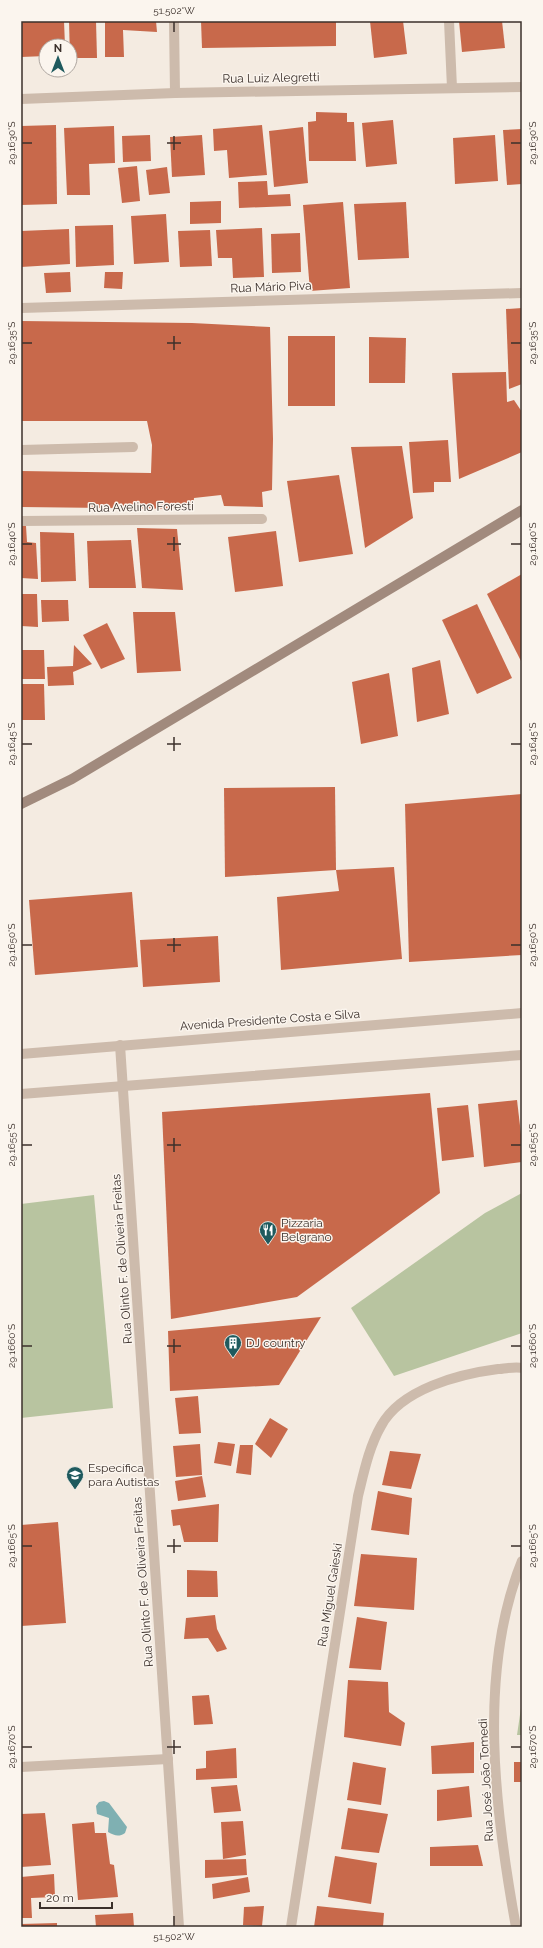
<svg xmlns="http://www.w3.org/2000/svg" width="543" height="1948" viewBox="0 0 543 1948" font-family="Raleway,sans-serif">
	<style>
		.green { fill: #b8c4a0 }
		.water { fill: #7fb0b2 }
		.building { fill: #c8694b }
		.lines { fill: none; stroke-linecap: round; stroke-linejoin: round }
		.lane { stroke: #cdbbac; stroke-width: 10 }
		.street { stroke: #cdbbac; stroke-width: 10 }
		.secondary { stroke: #a18a7d; stroke-width: 10 }
		.ticks { fill: none; stroke: #3b302b; stroke-width: 1.5 }
		.labels { text-anchor: middle; stroke-width: 3; stroke-linejoin: round; paint-order: stroke }
		.street-label { font-size: 12px; fill: #3b302b; stroke: #fbf5ee }
		.poi-label { font-size: 12px; fill: #3b302b; stroke: #fbf5ee; text-anchor: start }
		.neatline { fill: none; stroke: #3b302b; stroke-width: 1.5 }
		.ticks-label { font-size: 10px; text-anchor: middle; fill: #3b302b }
	</style>
	<rect width="100%" height="100%" fill="#f4ebe1"/>
	<g class="green">
		<polygon points="522,1193 522,1333 394,1376 351,1308 485,1213"/>
		<polygon points="94,1195 113,1408 21,1418 21,1204"/>
		<polygon points="522,1701 522,1735 517,1735"/>
	</g>
	<path class="water" d="M 104,1801 L 109,1803 L 127,1827 L 125,1833 C 119,1837 115,1836 108,1832 L 109,1818 L 97,1814 L 96,1806 L 99,1802 Z"/>
	<g class="building">
		<polygon points="21,21 64,21 65,46 46,46 46,56 21,57"/>
		<polygon points="69,21 96,21 97,58 70,58"/>
		<polygon points="105,21 156,21 157,32 123,30 124,57 105,57"/>
		<polygon points="201,21 336,21 336,46 202,48"/>
		<polygon points="370,21 403,21 407,54 374,58"/>
		<polygon points="459,21 502,21 505,48 462,52"/>
		<polygon points="316,112 347,113 347,122 354,122 356,161 309,161 308,122 316,121"/>
		<polygon points="393,120 397,164 366,167 362,123"/>
		<polygon points="56,125 57,204 21,205 21,126"/>
		<polygon points="262,125 267,175 229,178 227,150 214,151 213,129"/>
		<polygon points="114,126 115,163 89,164 90,195 67,195 64,128"/>
		<polygon points="303,127 308,183 274,187 269,131"/>
		<polygon points="522,129 522,184 507,185 503,130"/>
		<polygon points="150,135 151,161 123,162 122,136"/>
		<polygon points="202,135 205,175 172,177 170,137"/>
		<polygon points="495,135 498,181 455,184 453,138"/>
		<polygon points="137,166 140,201 122,203 118,168"/>
		<polygon points="167,167 170,193 149,195 146,170"/>
		<polygon points="267,181 268,195 290,194 291,206 239,208 238,182"/>
		<polygon points="221,201 221,223 190,224 190,202"/>
		<polygon points="343,202 350,288 310,291 303,205"/>
		<polygon points="406,202 409,258 358,260 354,204"/>
		<polygon points="166,214 169,262 134,264 131,216"/>
		<polygon points="113,225 114,265 76,267 75,226"/>
		<polygon points="262,228 264,277 233,278 232,258 218,258 216,230"/>
		<polygon points="69,229 70,264 21,267 21,231"/>
		<polygon points="210,230 212,266 180,267 178,231"/>
		<polygon points="300,233 301,272 272,273 271,234"/>
		<polygon points="70,272 71,292 46,293 44,273"/>
		<polygon points="105,272 123,272 122,289 104,288"/>
		<polygon points="522,308 522,384 509,389 506,309"/>
		<polygon points="21,321 192,323 270,327 273,439 272,490 262,492 263,507 224,506 221,495 194,498 193,509 21,507 21,471 151,473 152,445 147,421 21,421"/>
		<rect x="288" y="336" width="47" height="70"/>
		<polygon points="369,337 406,338 405,383 369,383"/>
		<polygon points="506,372 507,402 514,400 522,412 522,452 459,479 452,373"/>
		<polygon points="448,440 451,482 434,482 434,492 413,493 409,442"/>
		<polygon points="402,446 413,518 365,548 351,447"/>
		<polygon points="339,475 353,554 299,562 287,481"/>
		<polygon points="21,526 26,526 27,542 36,543 38,579 21,578"/>
		<polygon points="137,528 177,529 183,590 142,588"/>
		<polygon points="276,531 283,586 235,592 228,537"/>
		<polygon points="40,532 74,533 76,581 41,582"/>
		<polygon points="131,540 136,588 89,588 87,541"/>
		<polygon points="522,574 522,663 487,594"/>
		<polygon points="21,594 37,594 38,627 21,626"/>
		<polygon points="41,600 68,600 69,621 42,622"/>
		<polygon points="477,604 512,678 477,694 442,620"/>
		<polygon points="133,612 175,612 181,671 137,673"/>
		<polygon points="107,623 125,659 101,669 83,635"/>
		<polygon points="74,645 92,664 73,672 74,685 48,686 47,667 73,666"/>
		<polygon points="21,650 44,650 45,679 21,679"/>
		<polygon points="440,660 449,714 417,722 412,668"/>
		<polygon points="389,673 398,736 361,744 352,682"/>
		<polygon points="21,684 44,684 45,720 21,720"/>
		<polygon points="335,787 336,870 225,877 224,788"/>
		<polygon points="522,794 522,955 409,962 405,804"/>
		<polygon points="394,867 402,959 281,970 277,897 339,891 336,870"/>
		<polygon points="132,892 138,967 35,975 29,900"/>
		<polygon points="218,936 220,982 143,987 140,940"/>
		<polygon points="430,1093 440,1193 297,1297 171,1319 162,1112"/>
		<polygon points="517,1100 522,1143 522,1162 484,1167 478,1104"/>
		<polygon points="468,1105 474,1157 442,1161 437,1108"/>
		<polygon points="321,1317 279,1385 170,1391 168,1331"/>
		<polygon points="198,1396 201,1433 179,1434 175,1398"/>
		<polygon points="270,1418 288,1429 271,1458 255,1444"/>
		<polygon points="218,1442 235,1444 231,1466 214,1463"/>
		<polygon points="200,1444 202,1475 176,1477 173,1446"/>
		<polygon points="240,1445 253,1445 251,1475 236,1473"/>
		<polygon points="390,1451 421,1454 411,1489 382,1485"/>
		<polygon points="202,1476 206,1497 178,1501 175,1481"/>
		<polygon points="378,1491 412,1498 409,1535 371,1530"/>
		<polygon points="219,1504 218,1542 184,1542 180,1525 173,1526 171,1510"/>
		<polygon points="58,1522 66,1623 21,1626 21,1525"/>
		<polygon points="361,1554 417,1558 414,1610 354,1606"/>
		<polygon points="187,1570 217,1571 218,1597 187,1597"/>
		<polygon points="215,1615 217,1629 227,1649 217,1652 208,1638 184,1639 186,1618"/>
		<polygon points="357,1617 387,1622 381,1670 349,1668"/>
		<polygon points="348,1680 388,1682 389,1712 405,1723 401,1746 344,1737"/>
		<polygon points="209,1695 213,1724 194,1725 192,1696"/>
		<polygon points="474,1742 474,1773 432,1774 431,1746"/>
		<polygon points="236,1748 237,1778 196,1780 196,1769 206,1768 206,1751"/>
		<polygon points="353,1762 386,1768 381,1805 347,1800"/>
		<rect x="514" y="1762" width="8" height="20"/>
		<polygon points="237,1785 241,1811 214,1813 211,1787"/>
		<polygon points="469,1786 472,1817 437,1821 437,1790"/>
		<polygon points="348,1808 388,1814 379,1853 341,1849"/>
		<polygon points="45,1813 51,1865 21,1867 21,1814"/>
		<polygon points="243,1821 246,1855 223,1859 221,1822"/>
		<polygon points="94,1822 95,1833 106,1833 110,1864 114,1865 118,1897 78,1900 72,1824"/>
		<polygon points="478,1845 483,1866 430,1866 430,1847"/>
		<polygon points="335,1856 377,1863 371,1904 328,1897"/>
		<polygon points="246,1859 247,1875 205,1878 205,1860"/>
		<polygon points="54,1874 55,1897 31,1898 32,1918 21,1918 21,1877"/>
		<polygon points="248,1877 250,1892 213,1899 212,1884"/>
		<polygon points="264,1906 262,1926 243,1925 244,1907"/>
		<polygon points="317,1906 384,1913 383,1927 314,1927"/>
		<polygon points="133,1913 134,1927 96,1927 95,1915"/>
		<polygon points="57,1923 57,1927 21,1927 21,1924"/>
	</g>
	<g class="lines">
		<polyline class="lane" points="21,450 133,447"/>
		<g class="street">
			<polyline points="174,21 175,93"/>
			<polyline points="449,21 452,88"/>
			<polyline points="21,99 175,93 522,87"/>
			<polyline points="21,308 522,293"/>
			<polyline points="21,521 262,519"/>
			<polyline points="120,1045 179,1927"/>
			<polyline points="21,1054 522,1013"/>
			<polyline points="21,1094 522,1055"/>
			<polyline points="21,1767 168,1759"/>
			<path d="M 291,1927 L 358,1496 C 364,1472 369,1447 381,1426 C 401,1389 459,1374 498,1369 C 505,1369 515,1366 522,1368"/>
			<path d="M 516,1927 C 495,1812 477,1672 522,1561"/>
		</g>
		<polyline class="secondary" points="21,804 72,779 522,510"/>
	</g>
	<path class="ticks" d="M 174,22 L 174,32M 174,136 L 174,150M 22,143 L 32,143M 167,143 L 181,143M 511,143 L 521,143M 174,336 L 174,350M 22,343 L 32,343M 167,343 L 181,343M 511,343 L 521,343M 174,537 L 174,551M 22,544 L 32,544M 167,544 L 181,544M 511,544 L 521,544M 174,737 L 174,751M 22,744 L 32,744M 167,744 L 181,744M 511,744 L 521,744M 174,938 L 174,952M 22,945 L 32,945M 167,945 L 181,945M 511,945 L 521,945M 174,1138 L 174,1152M 22,1145 L 32,1145M 167,1145 L 181,1145M 511,1145 L 521,1145M 174,1339 L 174,1353M 22,1346 L 32,1346M 167,1346 L 181,1346M 511,1346 L 521,1346M 174,1539 L 174,1553M 22,1546 L 32,1546M 167,1546 L 181,1546M 511,1546 L 521,1546M 174,1740 L 174,1754M 22,1747 L 32,1747M 167,1747 L 181,1747M 511,1747 L 521,1747M 174,1916 L 174,1926"/>
	<defs>
		<g id="restaurant-pin" transform="scale(0.9)"><path d="M0 17L-7.5 6A9.5 9.5 0 1 1 7.5 6Z" fill="#1f5a5e" stroke="#fbf5ee"/><path d="M-5-6h1v4h1v-4h1v4h1v-4h1v5L-1.5 .5V6h-2V.5L-5-1ZM5-6V6H3V1.5H1.5Q1.5-4 5-6Z" fill="#fff"/></g>
		<g id="building-pin" transform="scale(0.9)"><path d="M0 17L-7.5 6A9.5 9.5 0 1 1 7.5 6Z" fill="#1f5a5e" stroke="#fbf5ee"/><path d="M-4-6H4V6H1V3H-1V6H-4ZM-2.5-4.3h1.7v1.8h-1.7ZM.8-4.3h1.7v1.8H.8ZM-2.5-1h1.7V.8h-1.7ZM.8-1h1.7V.8H.8Z" fill="#fff"/></g>
		<g id="school-pin" transform="scale(0.9)"><path d="M0 17L-7.5 6A9.5 9.5 0 1 1 7.5 6Z" fill="#1f5a5e" stroke="#fbf5ee"/><path d="M0-5L7-2L0 1L-7-2ZM-4 1L0 2.5L4 1V4Q0 6-4 4Z" fill="#fff"/></g>
	</defs>
	<g fill-rule="evenodd">
		<use href="#restaurant-pin" x="268" y="1230"/>
		<use href="#building-pin" x="233" y="1343"/>
		<use href="#school-pin" x="75" y="1475"/>
	</g>
	<g class="labels">
		<g class="street-label">
			<text transform="translate(271 78) rotate(-1)" y="4">Rua Luiz Alegretti</text>
			<text transform="translate(271 287) rotate(-2)" y="4">Rua Mário Piva</text>
			<text transform="translate(141 507) rotate(-1)" y="4">Rua Avelino Foresti</text>
			<text transform="translate(270 1020) rotate(-4)" y="4">Avenida Presidente Costa e Silva</text>
			<text transform="translate(122 1259) rotate(-94)" y="4">Rua Olinto F. de Oliveira Freitas</text>
			<text transform="translate(143 1582) rotate(-94)" y="4">Rua Olinto F. de Oliveira Freitas</text>
			<text transform="translate(330 1595) rotate(-81)" y="4">Rua Miguel Gaieski</text>
			<text transform="translate(486 1780) rotate(-93)" y="4">Rua José João Tomedi</text>
		</g>
		<g class="poi-label">
			<text x="281" y="1227">Pizzaria<tspan x="281" dy="14">Belgrano</tspan></text>
			<text x="246" y="1347">DJ country</text>
			<text x="88" y="1472">Específica<tspan x="88" dy="14">para Autistas</tspan></text>
		</g>
	</g>
	<rect width="543" height="1948" fill="none" stroke="#fbf5ee" stroke-width="44"/>
	<g transform="translate(58 58)"><circle r="19" fill="#fbf5ee" stroke="#aea6a0"/>
	<path d="M0-3L7 15L0 10L-7 15Z" fill="#1f5a5e"/>
	<text y="-6" font-size="11" font-weight="bold" text-anchor="middle" fill="#3b302b">N</text>
	</g>
	<path d="M40 1902v6h72v-6" fill="none" stroke="#3b302b" stroke-width="2"/>
	<text x="46" y="1902" font-size="12" fill="#3b302b" stroke="#fbf5ee" stroke-width="3" paint-order="stroke">20 m</text>
	<rect x="22" y="22" width="499" height="1904" class="neatline"/>
	<g class="ticks-label">
		<text x="174" y="14">51.502°W</text>
		<text transform="translate(11 143) rotate(-90)" y="4">29.1630°S</text>
		<text transform="translate(532 143) rotate(-90)" y="4">29.1630°S</text>
		<text transform="translate(11 343) rotate(-90)" y="4">29.1635°S</text>
		<text transform="translate(532 343) rotate(-90)" y="4">29.1635°S</text>
		<text transform="translate(11 544) rotate(-90)" y="4">29.1640°S</text>
		<text transform="translate(532 544) rotate(-90)" y="4">29.1640°S</text>
		<text transform="translate(11 744) rotate(-90)" y="4">29.1645°S</text>
		<text transform="translate(532 744) rotate(-90)" y="4">29.1645°S</text>
		<text transform="translate(11 945) rotate(-90)" y="4">29.1650°S</text>
		<text transform="translate(532 945) rotate(-90)" y="4">29.1650°S</text>
		<text transform="translate(11 1145) rotate(-90)" y="4">29.1655°S</text>
		<text transform="translate(532 1145) rotate(-90)" y="4">29.1655°S</text>
		<text transform="translate(11 1346) rotate(-90)" y="4">29.1660°S</text>
		<text transform="translate(532 1346) rotate(-90)" y="4">29.1660°S</text>
		<text transform="translate(11 1546) rotate(-90)" y="4">29.1665°S</text>
		<text transform="translate(532 1546) rotate(-90)" y="4">29.1665°S</text>
		<text transform="translate(11 1747) rotate(-90)" y="4">29.1670°S</text>
		<text transform="translate(532 1747) rotate(-90)" y="4">29.1670°S</text>
		<text x="174" y="1940">51.502°W</text>
	</g>
</svg>
